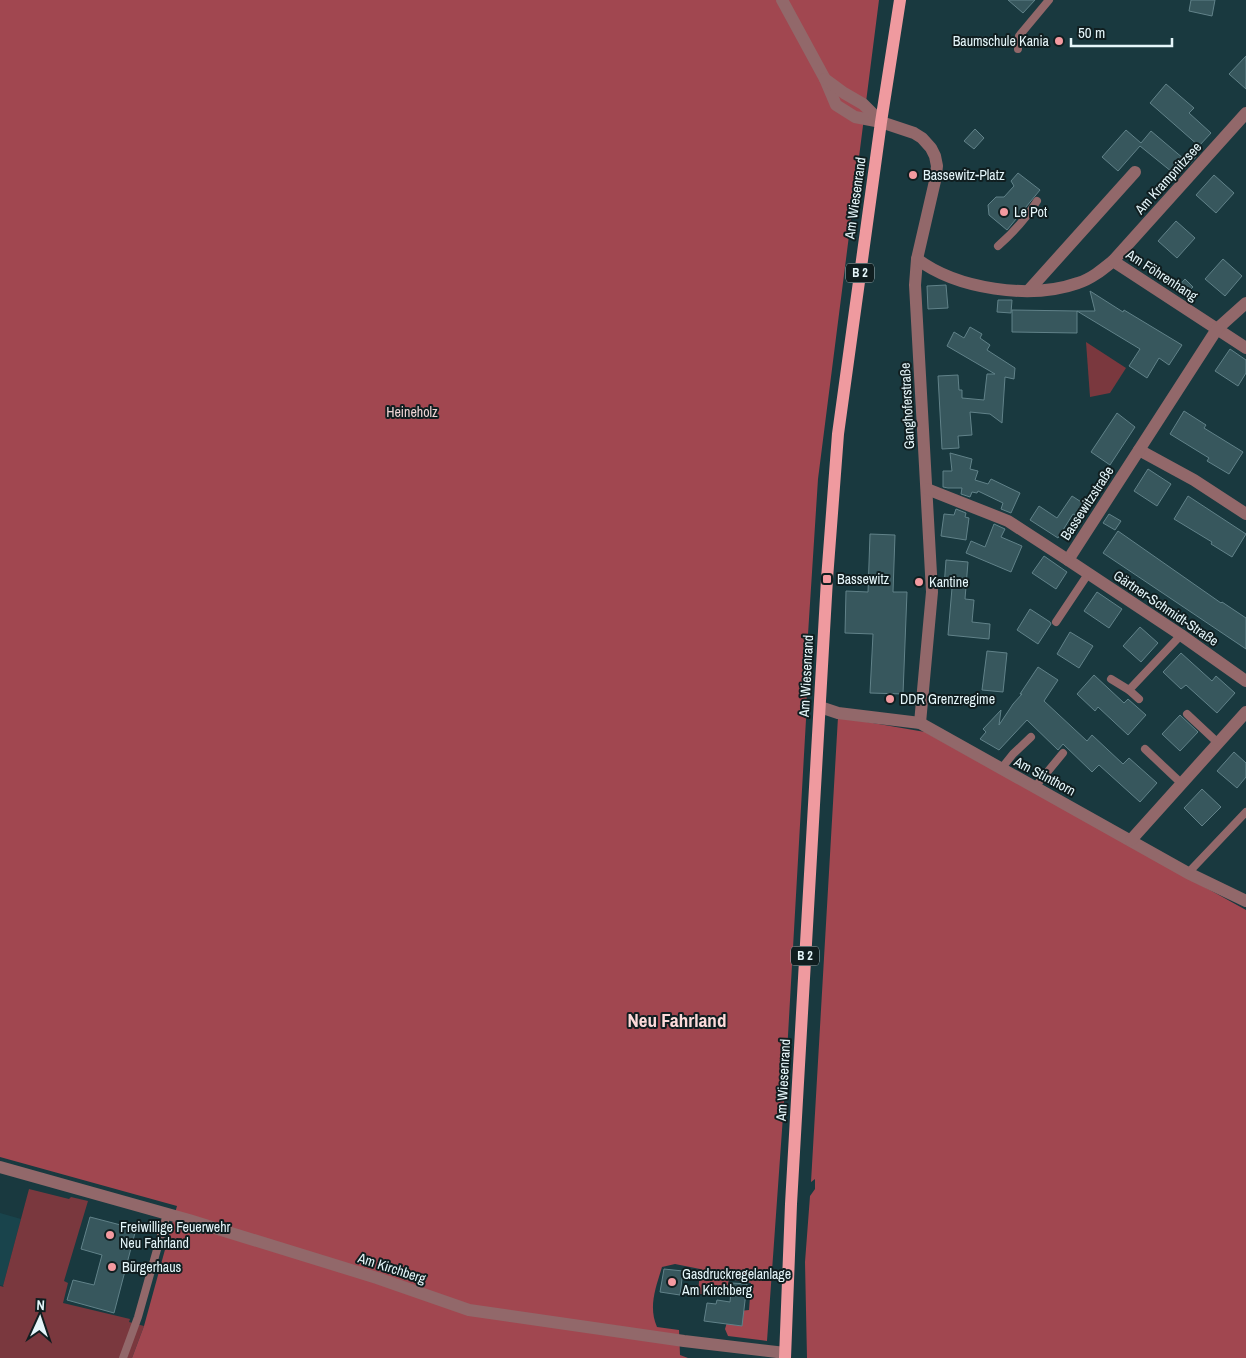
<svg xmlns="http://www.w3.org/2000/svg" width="1246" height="1358" viewBox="0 0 1246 1358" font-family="'Archivo Narrow',sans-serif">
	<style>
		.built { fill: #19444c }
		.green { fill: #7a383e }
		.forest { fill: #a14750 }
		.building { fill: #37575d; stroke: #618289 }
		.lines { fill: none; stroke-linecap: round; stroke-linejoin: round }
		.service { stroke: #92686a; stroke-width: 8 }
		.minor { stroke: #92686a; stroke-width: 12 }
		.tertiary { stroke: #92686a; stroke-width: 12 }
		.primary { stroke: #ef9a9f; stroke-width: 12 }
		.poi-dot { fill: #f49aa0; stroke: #101e20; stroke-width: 2 }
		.labels { text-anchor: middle; stroke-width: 4; stroke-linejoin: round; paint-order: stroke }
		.shield { fill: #101e20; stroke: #a5b5b9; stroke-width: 1 }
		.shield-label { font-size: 12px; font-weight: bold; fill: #e5f6fa }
		.poi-label { font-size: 14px; fill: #e5f6fa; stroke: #101e20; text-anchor: start }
		.street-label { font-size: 14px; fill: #e5f6fa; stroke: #101e20 }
		.park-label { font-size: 14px; fill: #eed4d4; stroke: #101e20 }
		.district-label { font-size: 19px; font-weight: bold; fill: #fddada; stroke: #101e20 }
	</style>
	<rect width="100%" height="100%" fill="#19393f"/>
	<polygon class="built" points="0,1213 21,1219 3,1286 0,1285"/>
	<g class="green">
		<polygon points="1086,342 1126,368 1110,393 1090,397"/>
		<polygon points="29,1189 69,1199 71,1197 88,1201 64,1281 68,1283 63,1303 130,1319 129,1322 144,1326 132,1358 0,1358 0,1286 4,1287 3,1286"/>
	</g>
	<g class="forest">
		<path d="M 0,0 L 879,0 L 818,479 L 805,681 L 807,702 L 785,1088 L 767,1341 L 728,1336 L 725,1329 L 730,1312 L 749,1310 L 751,1283 L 729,1279 L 726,1295 L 698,1294 L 700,1269 L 675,1264 L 662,1267 C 656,1287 648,1307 657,1327 L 679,1330 L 680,1355 L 688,1358 L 132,1358 L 144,1326 L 177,1206 L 0,1157 Z"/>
		<polygon points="838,717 925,732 1246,910 1246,1358 807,1358 805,1262 810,1196 815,1189 815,1179 811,1182"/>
	</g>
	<g class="building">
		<polygon points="1008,0 1035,0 1023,13"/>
		<polygon points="1191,0 1215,0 1212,16 1189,11"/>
		<polygon points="1246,56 1246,89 1229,74"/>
		<polygon points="1166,84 1194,108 1189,113 1211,133 1199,146 1150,103"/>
		<polygon points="975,129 984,138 974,149 964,141"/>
		<polygon points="1126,130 1141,143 1151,131 1184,159 1191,151 1197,156 1176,178 1171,173 1172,172 1140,146 1118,171 1102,157"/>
		<polygon points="1018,173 1040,190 1007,230 989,215 988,205 996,197 1004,197 1014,186 1011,181"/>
		<polygon points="1214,175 1234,193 1216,213 1196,195"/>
		<polygon points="1176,221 1195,238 1177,258 1158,241"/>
		<polygon points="1223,259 1242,276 1225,296 1205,279"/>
		<polygon points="1185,279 1193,287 1184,296 1176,289"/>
		<polygon points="946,285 948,308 928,309 927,286"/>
		<polygon points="1090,291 1123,312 1124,310 1182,345 1169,365 1159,358 1147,378 1129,366 1140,349 1077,311 1095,311"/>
		<polygon points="998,300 1012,300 1011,313 997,312"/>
		<polygon points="1012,310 1077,311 1077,333 1012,332"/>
		<polygon points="970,327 982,334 980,338 990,345 987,350 1015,368 1014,379 1005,377 1002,423 990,414 970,412 972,435 958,436 959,448 942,449 938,376 958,375 959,390 962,390 962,398 984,400 987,374 995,374 947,346 954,332 964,338"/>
		<polygon points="1230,349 1246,360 1246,373 1238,386 1215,371"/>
		<polygon points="1184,411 1206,425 1204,428 1243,452 1229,474 1207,461 1209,458 1170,434"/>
		<polygon points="1117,413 1135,427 1110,465 1091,452"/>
		<polygon points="950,453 972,459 970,469 978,471 975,480 988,484 991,479 1020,493 1011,513 1001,509 1003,503 978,491 977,493 972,492 970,497 961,494 962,488 948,488 943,487 943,471 952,471"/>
		<polygon points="1148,469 1171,484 1157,506 1134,491"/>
		<polygon points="1072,496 1086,505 1078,517 1073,514 1058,538 1030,520 1039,506 1057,518"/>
		<polygon points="1188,496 1246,534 1232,557 1211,544 1212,542 1174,519"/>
		<polygon points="956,509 966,513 965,517 969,518 966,540 941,536 944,514 954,515"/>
		<polygon points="1109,514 1121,521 1115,530 1103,523"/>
		<polygon points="994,524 1005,529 1001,537 1022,546 1011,572 966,553 971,541 985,547"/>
		<polygon points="1118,531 1221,603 1222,602 1246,618 1246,649 1103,553"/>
		<polygon points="870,534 895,535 893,592 907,592 903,694 870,693 873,634 845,633 846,591 868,592"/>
		<polygon points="1044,556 1067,572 1056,589 1032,573"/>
		<polygon points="946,560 968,562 965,599 974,600 972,622 990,624 989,639 948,635 952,588 944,587"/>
		<polygon points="1097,592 1122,609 1109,628 1084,611"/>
		<polygon points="1030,609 1050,622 1051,624 1038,644 1017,630"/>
		<polygon points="1140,627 1158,643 1141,662 1123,646"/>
		<polygon points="1070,632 1093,646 1079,668 1057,654"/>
		<polygon points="987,651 1007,653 1003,692 982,690"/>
		<polygon points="1181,653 1212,681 1216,676 1235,693 1217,713 1186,685 1181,689 1163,672"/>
		<polygon points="1038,667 1058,680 1044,701 1087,741 1092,735 1123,764 1129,758 1157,783 1140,802 1099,765 1092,772 1063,744 1058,750 1027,720 999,750 980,739 986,732 983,729 1001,710 999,725 1013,704 1022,694 1020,694"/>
		<polygon points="1094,675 1124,703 1128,699 1146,715 1128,735 1098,707 1095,711 1077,694"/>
		<polygon points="1180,715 1198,732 1180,751 1162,734"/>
		<polygon points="1234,752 1246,763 1246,777 1237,788 1217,771"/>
		<polygon points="1202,789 1221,807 1202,826 1184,808"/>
		<polygon points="90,1217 136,1229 114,1313 67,1300 73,1280 94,1285 102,1255 81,1249"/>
		<polygon points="664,1269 683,1271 680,1295 660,1292"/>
		<polygon points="732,1283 747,1284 742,1326 704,1321 707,1303 716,1304 717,1300 730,1302"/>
	</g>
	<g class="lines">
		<g class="service">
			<polyline points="1018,49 1019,36 1049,0"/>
			<path d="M 998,246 C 1014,232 1026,219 1037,201"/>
			<polyline points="1056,622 1088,574"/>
			<polyline points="1111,679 1129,690"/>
			<polyline points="1139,699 1129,690 1181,635"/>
			<polyline points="1187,714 1218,743"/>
			<polyline points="1145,749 1181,783"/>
			<polyline points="1001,769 1013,754 1031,737"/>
			<polyline points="1035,787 1063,753"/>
			<polyline points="1188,873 1246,812"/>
			<polyline points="123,1358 138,1317 167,1214"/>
		</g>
		<g class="minor">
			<polyline points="881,122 914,133 922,138 931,148 935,156 937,166 935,181 917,259 915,285 932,592 920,723"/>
			<path d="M 917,259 C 957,289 1030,300 1078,283 C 1091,279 1102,270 1113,261 L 1246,348"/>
			<polyline points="1113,261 1246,113"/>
			<polyline points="1029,290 1135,172"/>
			<polyline points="1139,450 1194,480 1246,514"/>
			<polyline points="927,489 1008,521 1068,560 1217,329 1246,303"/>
			<polyline points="1068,560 1181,635 1246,681"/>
			<polyline points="820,707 838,713 920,723 1188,873 1246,901"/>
			<polyline points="1131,840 1246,712"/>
			<polyline points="0,1167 189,1220 377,1278 469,1310 684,1341 785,1353"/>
		</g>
		<g class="tertiary">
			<polyline points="782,0 825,79 836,105 855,117 881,122"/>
			<polyline points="825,79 844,93 863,104 881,122"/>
		</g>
		<polyline class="primary" points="785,1358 791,1204 827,579 838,434 881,122 900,0"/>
	</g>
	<g class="poi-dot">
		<circle cx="1059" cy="41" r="5"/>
		<circle cx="913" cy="175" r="5"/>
		<circle cx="1004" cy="212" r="5"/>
		<rect x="822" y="574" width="10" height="10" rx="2.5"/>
		<circle cx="919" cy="582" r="5"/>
		<circle cx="890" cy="699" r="5"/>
		<circle cx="110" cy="1235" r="5"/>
		<circle cx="112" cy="1267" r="5"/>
		<circle cx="672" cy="1282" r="5"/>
	</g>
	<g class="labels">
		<g class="shield">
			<rect x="846" y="263.5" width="28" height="19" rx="4"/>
			<rect x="791" y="946.5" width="28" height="19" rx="4"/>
		</g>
		<g class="shield-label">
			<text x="860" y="277">B 2</text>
			<text x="805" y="960">B 2</text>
		</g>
		<g class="poi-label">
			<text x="1049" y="46" text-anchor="end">Baumschule Kania</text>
			<text x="923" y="180">Bassewitz-Platz</text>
			<text x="1014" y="217">Le Pot</text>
			<text x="837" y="584">Bassewitz</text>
			<text x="929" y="587">Kantine</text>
			<text x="900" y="704">DDR Grenzregime</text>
			<text x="120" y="1232">Freiwillige Feuerwehr<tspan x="120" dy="16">Neu Fahrland</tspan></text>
			<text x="122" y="1272">Bürgerhaus</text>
			<text x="682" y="1279">Gasdruckregelanlage<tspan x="682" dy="16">Am Kirchberg</tspan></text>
		</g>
		<g class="street-label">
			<text transform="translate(1168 178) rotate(-48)" y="5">Am Krampnitzsee</text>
			<text transform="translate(855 198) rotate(-82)" y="5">Am Wiesenrand</text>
			<text transform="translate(1162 275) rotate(33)" y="5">Am Föhrenhang</text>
			<text transform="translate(907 406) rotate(-93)" y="5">Ganghoferstraße</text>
			<text transform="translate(1087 503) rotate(-57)" y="5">Bassewitzstraße</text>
			<text transform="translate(1166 608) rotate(34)" y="5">Gärtner-Schmidt-Straße</text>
			<text transform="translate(806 676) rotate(-87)" y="5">Am Wiesenrand</text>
			<text transform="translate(1045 776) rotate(28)" y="5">Am Stinthorn</text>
			<text transform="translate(783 1080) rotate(-87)" y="5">Am Wiesenrand</text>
			<text transform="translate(392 1268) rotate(18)" y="5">Am Kirchberg</text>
		</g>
		<g class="park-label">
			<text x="412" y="417">Heineholz</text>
		</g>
		<g class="district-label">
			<text x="677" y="1027">Neu Fahrland</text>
		</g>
	</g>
	<g transform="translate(40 1318) rotate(3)" stroke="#101e20" stroke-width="4" paint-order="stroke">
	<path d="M0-4L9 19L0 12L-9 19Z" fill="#e5f6fa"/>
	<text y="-8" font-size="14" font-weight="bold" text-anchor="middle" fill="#e5f6fa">N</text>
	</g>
	<path d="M1071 38v8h101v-8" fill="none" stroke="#e5f6fa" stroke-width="2.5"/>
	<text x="1078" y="38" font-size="15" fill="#e5f6fa" stroke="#101e20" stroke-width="4" paint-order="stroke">50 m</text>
</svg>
